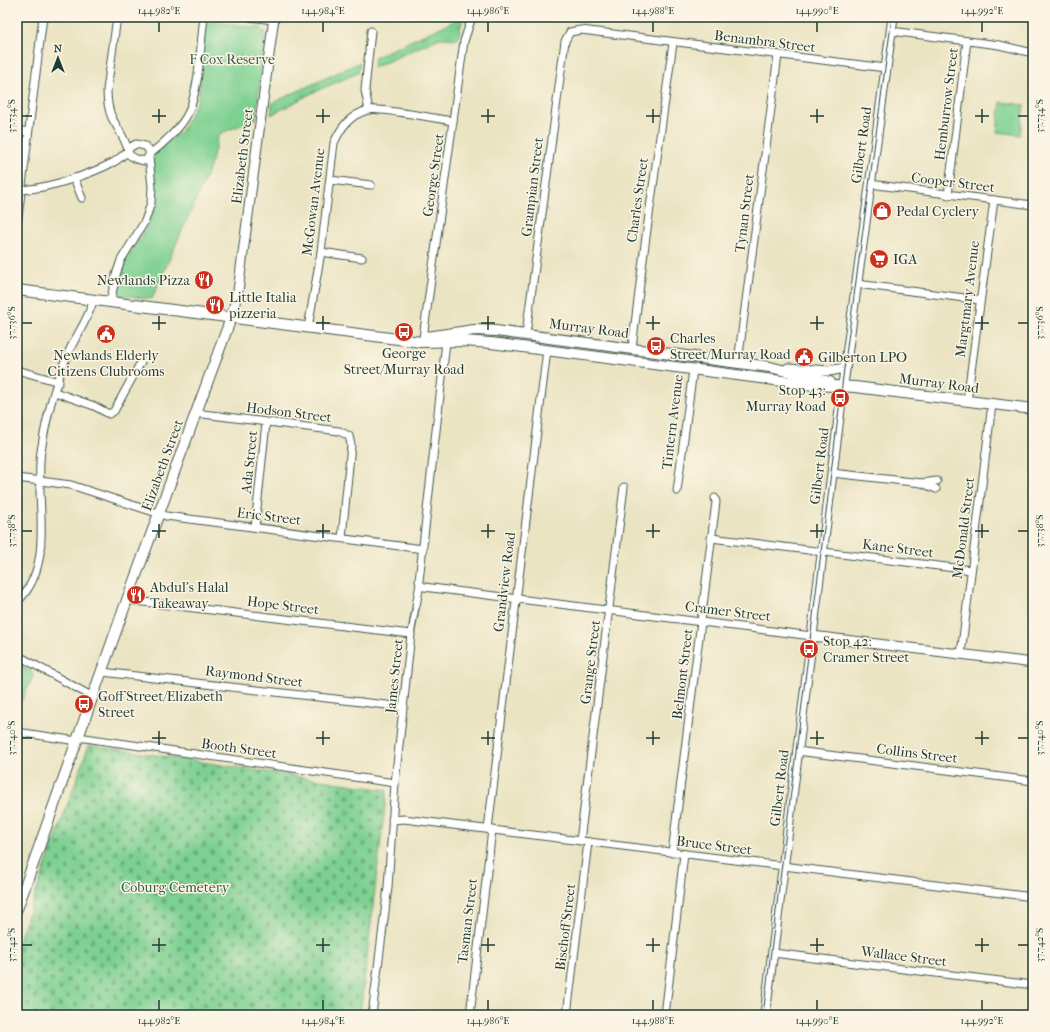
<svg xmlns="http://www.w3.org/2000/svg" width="1050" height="1032" viewBox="0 0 1050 1032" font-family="'IM FELL French Canon',serif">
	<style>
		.grass { fill: url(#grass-tufts); stroke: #4e8662 }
		.cemetery { fill: url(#cemetery-stones); stroke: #4e8662 }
		.park { fill: #7dd091; stroke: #4e8662 }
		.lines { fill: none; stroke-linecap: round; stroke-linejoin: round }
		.pedestrian-casing { stroke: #3e5649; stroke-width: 8 }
		.minor-casing { stroke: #3e5649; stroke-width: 9 }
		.tertiary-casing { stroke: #3e5649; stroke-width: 11 }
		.secondary-casing { stroke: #3e5649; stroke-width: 12 }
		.pedestrian { stroke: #fff; stroke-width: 5.5 }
		.minor { stroke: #fff; stroke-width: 7 }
		.tertiary { stroke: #fff; stroke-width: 9 }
		.secondary { stroke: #fff; stroke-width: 10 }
		.tram { stroke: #1f3d34; stroke-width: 1 }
		.ticks { fill: none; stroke: #1f3d34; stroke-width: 1.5 }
		.labels { text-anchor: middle; stroke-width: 3; stroke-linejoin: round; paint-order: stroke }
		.street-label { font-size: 14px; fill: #1f3d34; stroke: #fcf5e5 }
		.park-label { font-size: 14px; fill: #325a47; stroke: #fcf5e5 }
		.poi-label { font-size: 14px; fill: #1f3d34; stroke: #fcf5e5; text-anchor: start }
		.neatline { fill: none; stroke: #1f3d34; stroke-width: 1.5 }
		.ticks-label { font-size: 10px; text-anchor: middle; fill: #1f3d34 }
	</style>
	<defs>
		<pattern id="grass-tufts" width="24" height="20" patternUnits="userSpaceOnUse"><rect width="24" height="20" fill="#7dd091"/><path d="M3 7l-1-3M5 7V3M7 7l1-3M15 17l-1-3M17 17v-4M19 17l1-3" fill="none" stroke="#6a7"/></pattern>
		<pattern id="cemetery-stones" width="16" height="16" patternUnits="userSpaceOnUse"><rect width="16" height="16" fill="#7dd091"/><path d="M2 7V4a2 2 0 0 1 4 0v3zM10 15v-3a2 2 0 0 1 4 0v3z" fill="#6a7"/></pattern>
	</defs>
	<rect width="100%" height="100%" fill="#fcf5e5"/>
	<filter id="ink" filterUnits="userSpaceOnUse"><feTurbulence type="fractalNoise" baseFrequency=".025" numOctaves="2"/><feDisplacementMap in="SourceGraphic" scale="8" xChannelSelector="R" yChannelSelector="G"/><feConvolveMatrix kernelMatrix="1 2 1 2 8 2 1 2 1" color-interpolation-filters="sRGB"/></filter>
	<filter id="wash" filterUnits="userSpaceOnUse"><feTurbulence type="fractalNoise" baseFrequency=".012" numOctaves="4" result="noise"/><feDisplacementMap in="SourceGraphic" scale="16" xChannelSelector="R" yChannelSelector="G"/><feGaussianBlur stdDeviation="0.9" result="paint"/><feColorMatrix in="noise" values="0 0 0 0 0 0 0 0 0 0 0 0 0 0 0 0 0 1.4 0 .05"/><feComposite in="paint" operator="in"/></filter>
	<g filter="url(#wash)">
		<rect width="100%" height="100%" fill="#ebe4c3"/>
		<g class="grass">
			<polygon points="463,17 458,39 440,38 373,68 375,57"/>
			<polygon points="360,62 358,73 314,92 271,115 272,103"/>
		</g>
		<polygon class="cemetery" points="89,745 387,790 360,1015 41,1015 17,1012 17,945"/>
		<g class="park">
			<path d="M 212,22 L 261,28 L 265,32 L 256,119 L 219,134 L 210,167 L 152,299 L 119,295 C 112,263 142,243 151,217 C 157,199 154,180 152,162 L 153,155 L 182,130 L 198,100 L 205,27 L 208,23 Z"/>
			<polygon points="1001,102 1024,105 1020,135 997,132"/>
			<polygon points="17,663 34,674 17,710"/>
		</g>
	</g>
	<g filter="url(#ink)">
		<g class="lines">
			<g class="pedestrian-casing">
				<polyline id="pedestrian" points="411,634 416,606"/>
			</g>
			<g class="minor-casing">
				<g id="minor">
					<path d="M 117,17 L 107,90 C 107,99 108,109 112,118 C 118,129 125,138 128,150"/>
					<polyline points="250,17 274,20"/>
					<polyline points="891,31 999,45 1033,53"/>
					<polyline points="369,110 365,90 371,31"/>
					<polyline points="17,130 28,132"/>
					<polygon points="136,144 145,146 149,150 149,156 145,161 136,159 128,154 129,148"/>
					<path d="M 150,154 C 163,144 183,126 189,111 C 200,84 200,46 204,17"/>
					<polyline points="74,178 82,198"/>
					<polyline points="330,180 371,185"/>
					<polyline points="870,184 1033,205"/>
					<path d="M 22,190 C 49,188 89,175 114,162 C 119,159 123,155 128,151"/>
					<polyline points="948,195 967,41"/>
					<polyline points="17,225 43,17"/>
					<polyline points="321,252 362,258"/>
					<polyline points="857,284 980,300"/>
					<polyline points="110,303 116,275 121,260 145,221 151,203 152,187 149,157"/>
					<path d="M 308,328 L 321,252 L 334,143 C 341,127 350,115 368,110 C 381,107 436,119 453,121"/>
					<polyline points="526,334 565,41 570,32 581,30 886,68"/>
					<polyline points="423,338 464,41 472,17"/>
					<polyline points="632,348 645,244 673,43"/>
					<polyline points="738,362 778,55"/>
					<polyline points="17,370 59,382"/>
					<polyline points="55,392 94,406 109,414 114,411 141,362"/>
					<polyline points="967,401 994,200"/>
					<polyline points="195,413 339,431 349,436 351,445 342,538"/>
					<polyline points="832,473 922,483 936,489"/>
					<polyline points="17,478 71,485 166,516 423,549"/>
					<polyline points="922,483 937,481"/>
					<polyline points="677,491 693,370"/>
					<polyline points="255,527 266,423"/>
					<polyline points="711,538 971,570"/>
					<polyline points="420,584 424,587 812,636"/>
					<polyline points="127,600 411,634 395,783 388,887 372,1015"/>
					<path d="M 17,602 C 57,564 34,500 41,451 C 46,420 54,387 66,358 C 74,338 88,321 93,301"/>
					<polyline points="416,606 420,584 419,581 446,342"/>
					<polyline points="961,654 992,404"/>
					<polyline points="17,655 93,697"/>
					<polyline points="102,672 404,707"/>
					<polyline points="17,732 77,741"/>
					<polyline points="78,737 395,783"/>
					<polyline points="797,751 1033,781"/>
					<polyline points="392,820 404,819 1033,897"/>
					<polyline points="488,829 547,350"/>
					<polyline points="580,841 624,487"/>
					<polyline points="672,853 716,502 715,498"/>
					<polyline points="773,953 1033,985"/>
					<polyline points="470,1015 492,830"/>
					<polyline points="567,1015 588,842"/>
					<polyline points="665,1015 684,854"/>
				</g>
			</g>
			<g class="tertiary-casing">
				<g id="tertiary">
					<polyline points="231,318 238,291 274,17"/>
					<polyline points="788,368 829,371 845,368"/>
					<polyline points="812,636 1033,663"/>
					<polyline points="765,1015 844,377 893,17"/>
				</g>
			</g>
			<g class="secondary-casing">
				<g id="secondary">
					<polyline points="17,290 421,342 464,341 491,343 813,385 855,387 1033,409"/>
					<polyline points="427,337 474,330 496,331 770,367 830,382"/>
					<polyline points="17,909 127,600 231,318"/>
				</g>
			</g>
			<use href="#pedestrian" class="pedestrian"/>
			<use href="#minor" class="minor"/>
			<use href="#tertiary" class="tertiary"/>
			<use href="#secondary" class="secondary"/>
			<polyline class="tram" points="763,1015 844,369 892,17"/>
		</g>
	</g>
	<path class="ticks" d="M 159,22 L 159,32M 323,22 L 323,32M 488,22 L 488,32M 653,22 L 653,32M 817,22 L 817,32M 982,22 L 982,32M 159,109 L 159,123M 323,109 L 323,123M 488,109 L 488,123M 653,109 L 653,123M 817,109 L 817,123M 982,109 L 982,123M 22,116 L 32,116M 152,116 L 166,116M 316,116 L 330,116M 481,116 L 495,116M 646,116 L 660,116M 810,116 L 824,116M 975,116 L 989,116M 1018,116 L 1028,116M 159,316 L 159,330M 323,316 L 323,330M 488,316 L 488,330M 653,316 L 653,330M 817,316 L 817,330M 982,316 L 982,330M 22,323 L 32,323M 152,323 L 166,323M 316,323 L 330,323M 481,323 L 495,323M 646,323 L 660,323M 810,323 L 824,323M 975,323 L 989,323M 1018,323 L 1028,323M 159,524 L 159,538M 323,524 L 323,538M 488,524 L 488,538M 653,524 L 653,538M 817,524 L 817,538M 982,524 L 982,538M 22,531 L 32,531M 152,531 L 166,531M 316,531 L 330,531M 481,531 L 495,531M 646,531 L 660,531M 810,531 L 824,531M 975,531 L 989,531M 1018,531 L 1028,531M 159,731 L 159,745M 323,731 L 323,745M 488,731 L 488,745M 653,731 L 653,745M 817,731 L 817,745M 982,731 L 982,745M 22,738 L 32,738M 152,738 L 166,738M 316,738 L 330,738M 481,738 L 495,738M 646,738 L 660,738M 810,738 L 824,738M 975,738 L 989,738M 1018,738 L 1028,738M 159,938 L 159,952M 323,938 L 323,952M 488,938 L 488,952M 653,938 L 653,952M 817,938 L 817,952M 982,938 L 982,952M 22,945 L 32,945M 152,945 L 166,945M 316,945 L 330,945M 481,945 L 495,945M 646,945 L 660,945M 810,945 L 824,945M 975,945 L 989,945M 1018,945 L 1028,945M 159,1000 L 159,1010M 323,1000 L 323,1010M 488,1000 L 488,1010M 653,1000 L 653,1010M 817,1000 L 817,1010M 982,1000 L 982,1010"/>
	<defs>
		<g id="shop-disc" transform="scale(1)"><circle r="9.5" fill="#c8321e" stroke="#fcf5e5"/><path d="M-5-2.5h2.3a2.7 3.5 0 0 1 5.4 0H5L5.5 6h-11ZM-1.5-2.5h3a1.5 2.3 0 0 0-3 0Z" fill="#fff"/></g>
		<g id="supermarket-disc" transform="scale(1)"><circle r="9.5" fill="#c8321e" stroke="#fcf5e5"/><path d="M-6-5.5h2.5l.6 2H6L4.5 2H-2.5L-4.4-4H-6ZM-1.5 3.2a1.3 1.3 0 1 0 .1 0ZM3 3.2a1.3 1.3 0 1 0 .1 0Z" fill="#fff"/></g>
		<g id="restaurant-disc" transform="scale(1)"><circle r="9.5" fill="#c8321e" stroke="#fcf5e5"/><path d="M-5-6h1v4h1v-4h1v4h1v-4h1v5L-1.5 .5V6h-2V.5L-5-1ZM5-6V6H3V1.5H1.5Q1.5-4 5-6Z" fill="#fff"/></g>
		<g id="bus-disc" transform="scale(1)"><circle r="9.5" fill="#c8321e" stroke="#fcf5e5"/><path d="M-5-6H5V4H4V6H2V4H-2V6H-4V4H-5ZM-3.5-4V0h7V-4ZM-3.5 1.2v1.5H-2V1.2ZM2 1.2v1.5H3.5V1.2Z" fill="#fff"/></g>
		<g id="civic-disc" transform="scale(1)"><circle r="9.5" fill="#c8321e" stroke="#fcf5e5"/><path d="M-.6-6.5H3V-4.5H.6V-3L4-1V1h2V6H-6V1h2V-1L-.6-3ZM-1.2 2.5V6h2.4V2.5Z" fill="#fff"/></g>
	</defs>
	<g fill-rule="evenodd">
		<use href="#shop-disc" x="882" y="211"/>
		<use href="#supermarket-disc" x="879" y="259"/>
		<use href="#restaurant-disc" x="204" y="280"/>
		<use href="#restaurant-disc" x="215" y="305"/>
		<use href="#bus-disc" x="404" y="332"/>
		<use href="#civic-disc" x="106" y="334"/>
		<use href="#bus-disc" x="656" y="346"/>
		<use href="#civic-disc" x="804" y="357"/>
		<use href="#bus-disc" x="840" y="398"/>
		<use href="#restaurant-disc" x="136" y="595"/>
		<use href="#bus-disc" x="809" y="649"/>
		<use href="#bus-disc" x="84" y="704"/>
	</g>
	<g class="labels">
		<g class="street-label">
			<text transform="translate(765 41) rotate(7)" y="5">Benambra Street</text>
			<text transform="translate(946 104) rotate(-83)" y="5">Hemburrow Street</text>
			<text transform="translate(861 145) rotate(-82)" y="5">Gilbert Road</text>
			<text transform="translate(242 156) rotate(-83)" y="5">Elizabeth Street</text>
			<text transform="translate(433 175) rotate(-82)" y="5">George Street</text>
			<text transform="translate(953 182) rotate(7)" y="5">Cooper Street</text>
			<text transform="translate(532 187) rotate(-83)" y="5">Grampian Street</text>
			<text transform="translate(637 200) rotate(-82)" y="5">Charles Street</text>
			<text transform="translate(313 202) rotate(-83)" y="5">McGowan Avenue</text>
			<text transform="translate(744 213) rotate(-83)" y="5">Tynan Street</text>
			<text transform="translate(967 299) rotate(-83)" y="5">Margtmary Avenue</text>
			<text transform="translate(589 328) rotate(7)" y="5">Murray Road</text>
			<text transform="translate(939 383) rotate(7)" y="5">Murray Road</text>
			<text transform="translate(289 412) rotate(7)" y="5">Hodson Street</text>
			<text transform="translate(672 422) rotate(-83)" y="5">Tintern Avenue</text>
			<text transform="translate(249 462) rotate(-84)" y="5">Ada Street</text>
			<text transform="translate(162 465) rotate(-70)" y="5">Elizabeth Street</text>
			<text transform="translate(819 466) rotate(-83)" y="5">Gilbert Road</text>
			<text transform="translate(269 516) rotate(7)" y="5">Eric Street</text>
			<text transform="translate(963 528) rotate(-83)" y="5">McDonald Street</text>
			<text transform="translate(898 548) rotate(7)" y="5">Kane Street</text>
			<text transform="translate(504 582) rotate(-83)" y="5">Grandview Road</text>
			<text transform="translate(283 605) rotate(7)" y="5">Hope Street</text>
			<text transform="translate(728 611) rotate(7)" y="5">Cramer Street</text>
			<text transform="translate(590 662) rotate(-83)" y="5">Grange Street</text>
			<text transform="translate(682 674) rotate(-83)" y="5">Belmont Street</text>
			<text transform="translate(254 676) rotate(7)" y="5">Raymond Street</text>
			<text transform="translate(394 676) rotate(-84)" y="5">James Street</text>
			<text transform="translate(239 748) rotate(8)" y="5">Booth Street</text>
			<text transform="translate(917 753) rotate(7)" y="5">Collins Street</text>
			<text transform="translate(779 788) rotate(-83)" y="5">Gilbert Road</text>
			<text transform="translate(714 845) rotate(7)" y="5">Bruce Street</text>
			<text transform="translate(467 921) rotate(-83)" y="5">Tasman Street</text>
			<text transform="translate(565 927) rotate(-83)" y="5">Bischoff Street</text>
			<text transform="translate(904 956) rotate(7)" y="5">Wallace Street</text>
		</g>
		<g class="park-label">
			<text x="232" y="64">F Cox Reserve</text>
			<text x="175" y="892">Coburg Cemetery</text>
		</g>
		<g class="poi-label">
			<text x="896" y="216">Pedal Cyclery</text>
			<text x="893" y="264">IGA</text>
			<text x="190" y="285" text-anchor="end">Newlands Pizza</text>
			<text x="229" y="302">Little Italia<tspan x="229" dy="16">pizzeria</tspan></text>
			<text x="670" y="343">Charles<tspan x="670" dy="16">Street/Murray Road</tspan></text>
			<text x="404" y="358" text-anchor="middle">George<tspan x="404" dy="16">Street/Murray Road</tspan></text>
			<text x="106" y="360" text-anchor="middle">Newlands Elderly<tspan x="106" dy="16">Citizens Clubrooms</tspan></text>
			<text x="818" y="362">Gilberton LPO</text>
			<text x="826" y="395" text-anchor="end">Stop 43:<tspan x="826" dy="16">Murray Road</tspan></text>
			<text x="150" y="592">Abdul's Halal<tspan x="150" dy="16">Takeaway</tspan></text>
			<text x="823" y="646">Stop 42:<tspan x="823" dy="16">Cramer Street</tspan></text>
			<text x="98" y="701">Goff Street/Elizabeth<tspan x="98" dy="16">Street</tspan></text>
		</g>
	</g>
	<rect width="1050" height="1032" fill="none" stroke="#fcf5e5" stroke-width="44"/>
	<g transform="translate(58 58)" stroke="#fcf5e5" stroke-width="3" paint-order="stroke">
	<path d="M0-3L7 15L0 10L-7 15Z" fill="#1f3d34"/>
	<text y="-6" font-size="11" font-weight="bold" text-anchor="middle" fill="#1f3d34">N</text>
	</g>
	<rect x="22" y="22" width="1006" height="988" class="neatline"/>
	<g class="ticks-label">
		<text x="159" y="14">144.982°E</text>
		<text x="323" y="14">144.984°E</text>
		<text x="488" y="14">144.986°E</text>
		<text x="653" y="14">144.988°E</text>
		<text x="817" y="14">144.990°E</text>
		<text x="982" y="14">144.992°E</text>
		<text transform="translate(11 116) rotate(-90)" y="4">37.734°S</text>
		<text transform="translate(1039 116) rotate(-90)" y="4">37.734°S</text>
		<text transform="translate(11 323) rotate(-90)" y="4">37.736°S</text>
		<text transform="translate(1039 323) rotate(-90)" y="4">37.736°S</text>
		<text transform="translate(11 531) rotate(-90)" y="4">37.738°S</text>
		<text transform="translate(1039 531) rotate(-90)" y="4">37.738°S</text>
		<text transform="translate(11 738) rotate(-90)" y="4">37.740°S</text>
		<text transform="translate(1039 738) rotate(-90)" y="4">37.740°S</text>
		<text transform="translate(11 945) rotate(-90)" y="4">37.742°S</text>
		<text transform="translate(1039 945) rotate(-90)" y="4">37.742°S</text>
		<text x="159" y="1024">144.982°E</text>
		<text x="323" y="1024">144.984°E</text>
		<text x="488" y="1024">144.986°E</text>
		<text x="653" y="1024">144.988°E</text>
		<text x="817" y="1024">144.990°E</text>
		<text x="982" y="1024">144.992°E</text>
	</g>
</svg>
